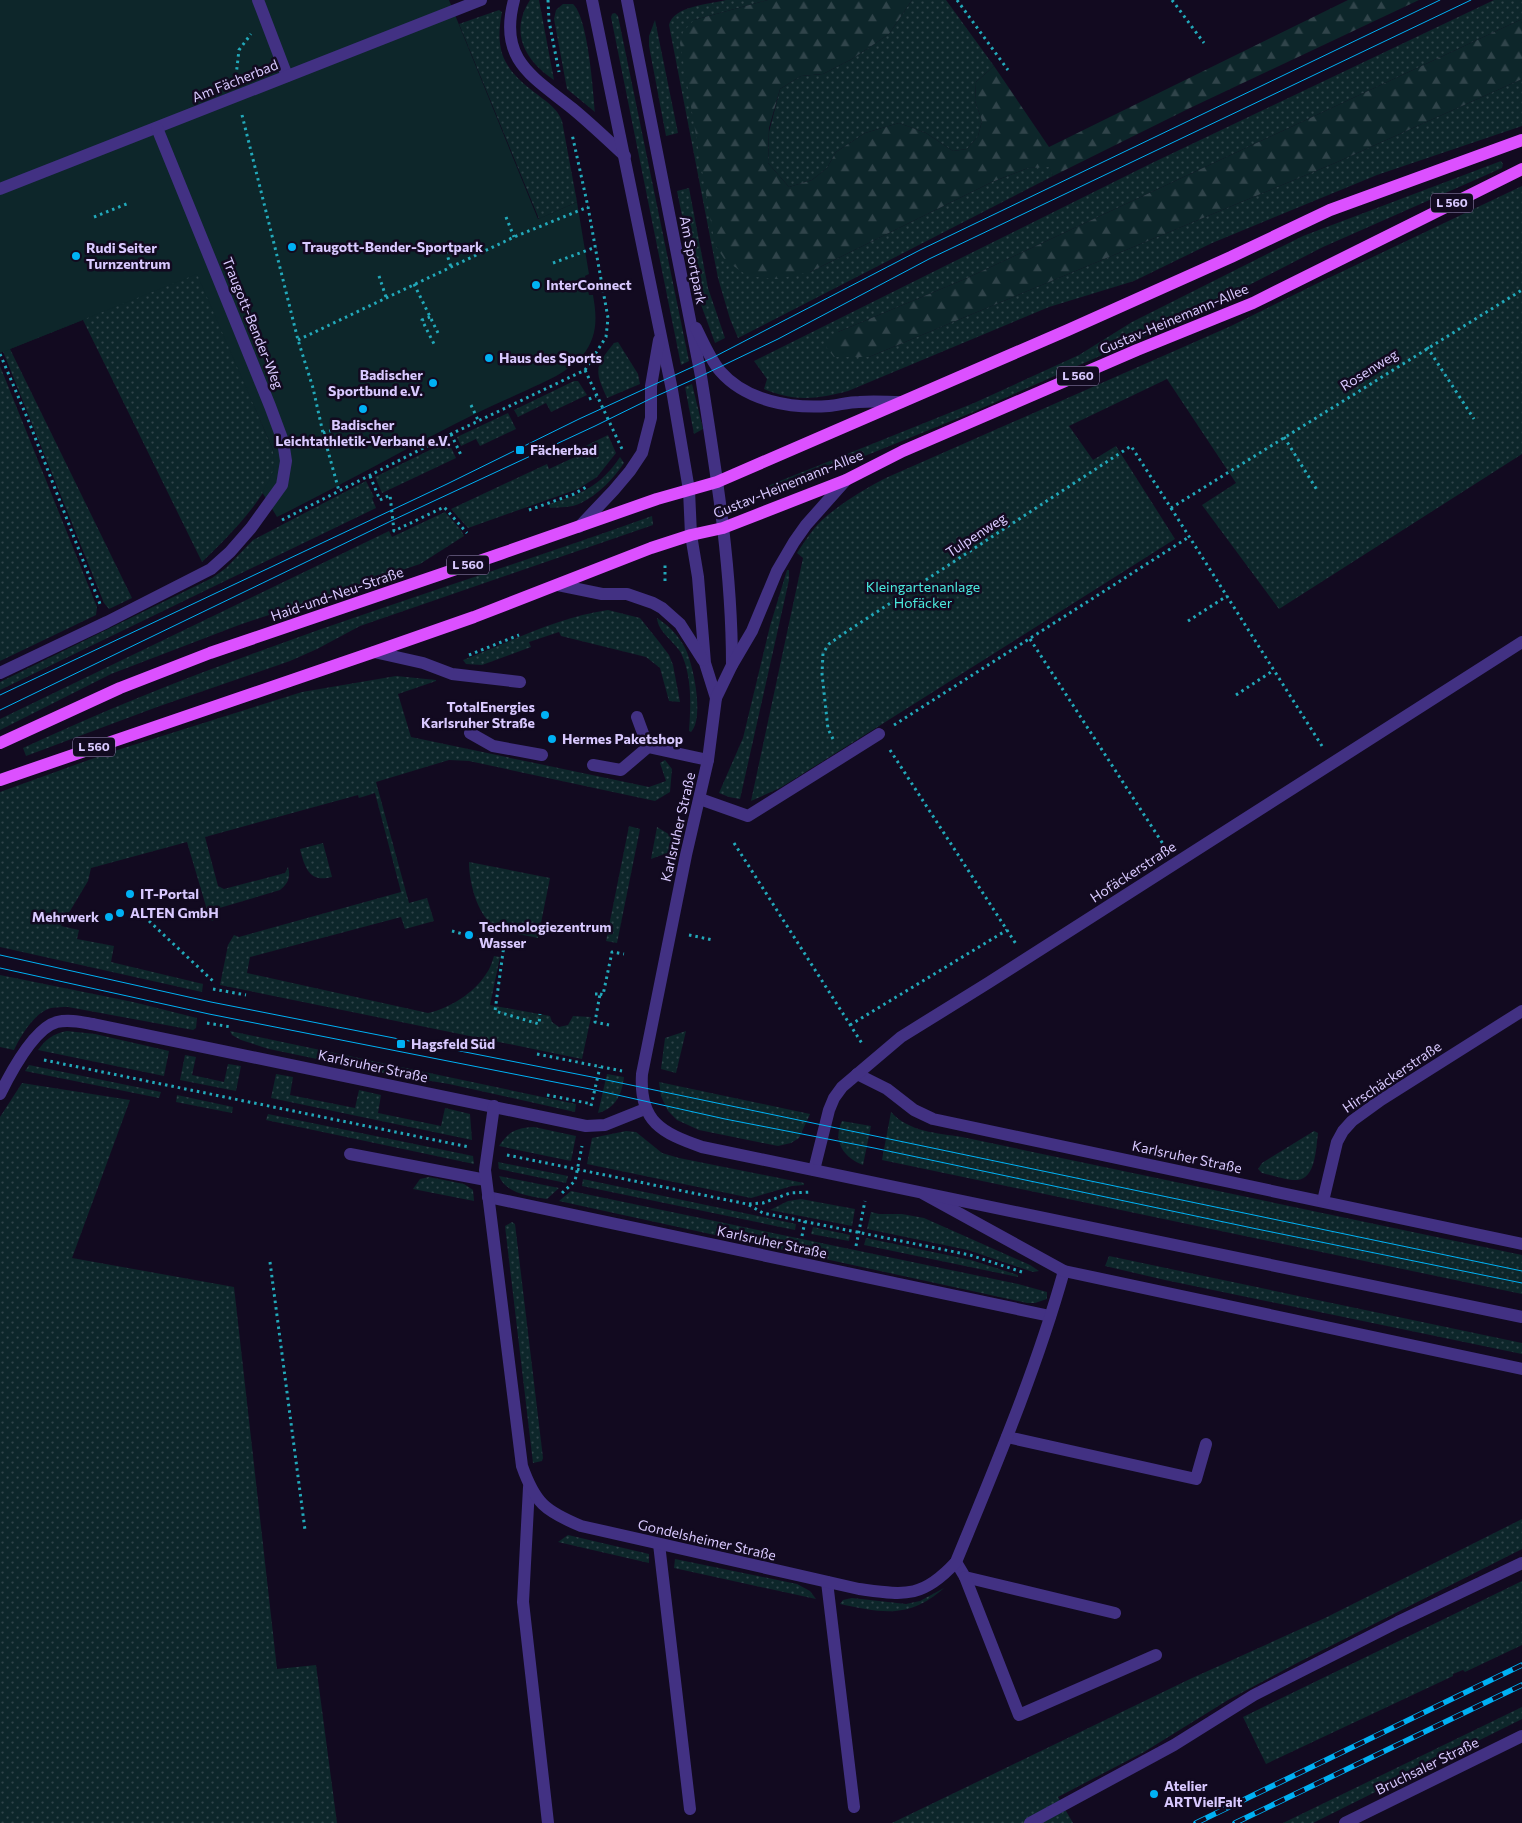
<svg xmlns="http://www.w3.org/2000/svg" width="1522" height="1823" viewBox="0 0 1522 1823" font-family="Commissioner,sans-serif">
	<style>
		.grass { fill: url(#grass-dots) }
		.forest { fill: url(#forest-firs) }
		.pitch { fill: #0d262a }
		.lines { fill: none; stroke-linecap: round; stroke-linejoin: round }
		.path { stroke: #22a9ba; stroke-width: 3; stroke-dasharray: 2.5 4; stroke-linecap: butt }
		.service { stroke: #423183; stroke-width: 12 }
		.minor { stroke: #423183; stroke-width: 12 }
		.tertiary { stroke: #423183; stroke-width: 12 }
		.primary { stroke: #dc50ff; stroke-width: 12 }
		.tram { stroke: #00b1f4; stroke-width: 1 }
		.rail-casing { stroke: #00b1f4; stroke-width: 5.5 }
		.rail { stroke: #120a20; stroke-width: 4; stroke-dasharray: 11; stroke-linecap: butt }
		.poi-dot { fill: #00b1f4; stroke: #120a20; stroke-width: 2 }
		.labels { text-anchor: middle; stroke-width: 5; stroke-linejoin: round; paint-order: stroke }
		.shield { fill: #120a20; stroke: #9d90bc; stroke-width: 1 }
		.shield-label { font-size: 12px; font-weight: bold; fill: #d9c9ff }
		.street-label { font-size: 14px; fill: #d9c9ff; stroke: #120a20 }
		.poi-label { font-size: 14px; font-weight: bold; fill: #d9c9ff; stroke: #120a20; text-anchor: start }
		.park-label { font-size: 14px; fill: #4beade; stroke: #120a20 }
	</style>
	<defs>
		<pattern id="grass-dots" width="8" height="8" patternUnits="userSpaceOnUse" patternTransform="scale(1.25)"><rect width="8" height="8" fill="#0d262a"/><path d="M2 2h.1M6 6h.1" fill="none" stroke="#30444a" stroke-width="1.8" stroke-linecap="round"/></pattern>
		<pattern id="forest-firs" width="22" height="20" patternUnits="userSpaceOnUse" patternTransform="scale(1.25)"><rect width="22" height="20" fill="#0d262a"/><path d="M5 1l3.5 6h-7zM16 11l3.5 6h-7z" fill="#30444a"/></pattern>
	</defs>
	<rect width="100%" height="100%" fill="#120a20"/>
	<g class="grass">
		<path d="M 530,0 L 539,0 L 554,80 C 525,61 509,32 530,0 Z"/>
		<path d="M 726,0 L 768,0 L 694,20 L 810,272 L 992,182 L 1028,168 L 1049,166 L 1053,176 L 738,338 L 730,319 L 718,278 L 669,25 C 673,6 710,4 726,0 Z"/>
		<polygon points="912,0 946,0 994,66 976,82 975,101 982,121 978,136 967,149 953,151 926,133 899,123 865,133 836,152 827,168 812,180 789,187 768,163 769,132 780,89 801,76 823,74 852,59 889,34"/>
		<path d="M 1494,0 L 1522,0 L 1522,19 L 965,279 L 838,332 L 869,357 L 1335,163 L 1522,79 L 1522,126 L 1377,175 L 1212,243 L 1134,281 L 1049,307 L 848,391 C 818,399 794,402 764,389 L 767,379 L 754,361 L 1152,163 Z"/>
		<path d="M 563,4 L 573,4 C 588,18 593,89 595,112 L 567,89 L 554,19 L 556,10 Z"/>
		<path d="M 499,10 L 502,12 C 494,54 505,70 538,95 C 548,103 557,108 562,121 L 577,202 L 539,219 L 459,24 Z"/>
		<polygon points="615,13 618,16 689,361 681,365 611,17 612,14"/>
		<polygon points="655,20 678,133 666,136 649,46 649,36"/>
		<path d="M 145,146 L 273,450 C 274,455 276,461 275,465 C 269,497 225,540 202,562 L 83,320 L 10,349 L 132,598 L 109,609 L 104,603 L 0,344 L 0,334 Z"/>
		<polygon points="1501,161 1503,164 1502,168 1323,247 1177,322 971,413 766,496 765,487 974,403 1079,355 1132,322 1303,236"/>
		<path d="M 1522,186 L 1522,454 L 1279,609 L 1202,505 L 1236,483 L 1167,379 L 1069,426 L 1093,460 L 1116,446 L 1175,539 L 879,726 L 780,788 L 751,801 L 803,558 L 797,553 C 804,542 812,530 821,521 C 841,503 864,489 888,477 L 1231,326 L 1316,284 Z"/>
		<polygon points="689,188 708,288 725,338 715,343 699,299 677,191"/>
		<path d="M 618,342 L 638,374 L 640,384 L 607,398 C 594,370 595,367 614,343 Z"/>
		<polygon points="0,366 97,607 96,615 0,661"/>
		<polygon points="574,381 578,381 587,395 551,412 546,403 518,417 514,410"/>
		<polygon points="692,384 703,429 694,434 685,387"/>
		<polygon points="508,413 516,429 480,446 476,439 461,446 457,437"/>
		<polygon points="608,435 616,453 597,477 578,489 468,528 451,509 547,464 549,469 575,457 573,452"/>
		<polygon points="448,441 456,458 382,493 375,477"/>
		<path d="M 620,457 L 624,463 C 614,478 598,495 581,503 C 572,508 560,507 550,508 L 549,504 C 580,495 601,486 620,457 Z"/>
		<polygon points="366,481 374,497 372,498 376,508 0,690 0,682 212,578 226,568 253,540"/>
		<polygon points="445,512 461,530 464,536 420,564 239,625 111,674 0,730 0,719 389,531 392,537"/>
		<path d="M 652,516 L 653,525 L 360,626 L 317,649 L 290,661 L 157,707 L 26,756 L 23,748 C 225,653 442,591 652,516 Z"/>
		<polygon points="787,570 789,570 789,580 740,799 729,797 719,793 743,738 770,626"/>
		<path d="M 608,610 L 640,618 L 660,643 L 669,655 L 673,665 L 680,702 L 669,701 L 660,668 L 646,657 L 561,636 L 559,632 L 529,642 L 531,647 L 482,665 L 466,664 L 463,660 C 510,642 558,617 608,610 Z"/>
		<path d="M 657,618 C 668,625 677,634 684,646 C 693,661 705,719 691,732 L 689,731 C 691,706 692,676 681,653 C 674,641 658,632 657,618 Z"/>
		<path d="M 396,676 L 436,680 L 436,681 L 398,694 L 411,737 L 649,787 L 666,781 L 660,763 L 665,760 L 672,769 L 670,792 L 655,801 L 469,761 L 449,760 L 376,782 L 409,903 L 427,898 L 434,921 L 405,929 L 401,917 L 250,957 L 247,973 L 428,1013 C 450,1008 474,993 486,974 C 490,969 492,962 494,956 L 500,957 L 490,1005 L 550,1016 L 552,1022 L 559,1027 L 568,1025 L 573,1016 L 591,1017 L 582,1059 L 220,985 L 228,945 L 234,935 L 239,937 L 401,892 L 375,793 L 359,798 L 358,795 L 205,837 L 218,886 L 224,889 L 285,873 L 288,867 C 291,877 288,884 280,890 L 216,909 L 213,921 L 210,920 L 187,842 L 91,868 L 88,881 L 61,926 L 79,930 L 77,939 L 114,946 L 111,962 L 203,984 L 202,992 L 0,947 L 0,792 L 108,753 L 302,692 Z"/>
		<polygon points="629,826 640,829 617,943 606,941"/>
		<polygon points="657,827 675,838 670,852 651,859"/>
		<path d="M 323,843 L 332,877 C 309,883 305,868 300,849 Z"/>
		<path d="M 469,862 L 550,878 L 538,938 C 526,935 511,934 500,930 C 478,920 469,883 469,862 Z"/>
		<path d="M 0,975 L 133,1002 L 197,1018 L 196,1028 L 193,1030 L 68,1007 C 62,1007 57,1007 51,1008 C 35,1012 21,1035 14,1050 L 0,1047 Z"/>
		<path d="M 67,1031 L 95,1034 L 169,1051 L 164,1076 L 38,1050 C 45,1040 54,1033 67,1031 Z"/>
		<polygon points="230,1031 576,1104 575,1112 449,1084 389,1074 269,1049 241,1040 232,1035"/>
		<polygon points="686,1031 676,1073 661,1069 665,1038"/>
		<polygon points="185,1055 196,1057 192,1075 224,1082 228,1064 241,1066 236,1091 180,1080"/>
		<polygon points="29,1065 161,1092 159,1098 25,1071"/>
		<polygon points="276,1074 293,1077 290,1095 355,1108 359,1090 381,1095 378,1113 441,1126 445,1108 470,1114 472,1140 271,1098"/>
		<path d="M 607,1074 L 624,1077 C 622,1094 616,1108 598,1113 Z"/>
		<polygon points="659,1082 810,1114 799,1138 791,1143 778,1146 699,1130 677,1120 668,1111 661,1096"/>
		<polygon points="22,1083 130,1100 72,1258 234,1287 277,1669 316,1665 337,1823 0,1823 0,1117"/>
		<polygon points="177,1095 233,1107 232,1113 176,1102"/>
		<path d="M 891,1112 C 909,1132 937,1133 962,1137 L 1522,1255 L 1522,1294 L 882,1160 Z"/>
		<polygon points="268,1114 473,1156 474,1164 266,1120"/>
		<path d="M 842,1121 L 871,1126 L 863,1165 C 844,1158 832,1141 842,1121 Z"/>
		<path d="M 534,1127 L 576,1136 L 571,1161 L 499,1146 C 509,1131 516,1128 534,1127 Z"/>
		<polygon points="626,1131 636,1132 662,1153 679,1158 804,1183 804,1185 792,1186 751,1198 587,1164 592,1138"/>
		<path d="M 1314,1131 L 1318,1133 C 1316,1147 1316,1179 1297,1180 C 1288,1181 1271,1175 1262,1173 L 1258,1169 L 1262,1163 Z"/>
		<polygon points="498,1162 568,1176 566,1183 499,1169"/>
		<path d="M 499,1176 L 559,1188 L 547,1199 C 530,1196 506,1194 499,1176 Z"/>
		<polygon points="429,1177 464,1184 473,1190 474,1201 413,1189 420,1179"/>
		<polygon points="583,1179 796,1224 795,1230 582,1186"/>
		<polygon points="571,1191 1018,1284 1047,1292 1047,1299 1035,1303 1027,1303 559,1201"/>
		<polygon points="801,1199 855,1209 852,1226 770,1210 788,1201"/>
		<polygon points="871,1212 879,1214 902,1214 924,1218 1030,1265 1039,1271 1033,1272 968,1250 867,1229"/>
		<polygon points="512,1222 515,1224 543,1458 542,1461 533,1463 505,1226"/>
		<polygon points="813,1227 850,1235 849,1241 811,1234"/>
		<polygon points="866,1238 971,1260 1018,1275 1018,1277 864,1245"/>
		<polygon points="1109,1256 1522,1343 1522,1354 1165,1280 1105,1266"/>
		<polygon points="1522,1519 1522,1549 1297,1663 1228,1700 1144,1752 1058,1797 1073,1823 892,1823 1190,1679 1325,1618"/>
		<polygon points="568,1535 649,1554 649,1563 558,1542"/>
		<polygon points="675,1559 797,1584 810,1591 816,1599 674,1568"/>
		<polygon points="1522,1581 1522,1645 1465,1672 1463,1670 1453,1674 1453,1676 1266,1764 1243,1717"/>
		<path d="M 944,1588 C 909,1619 883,1613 840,1604 L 843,1600 L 852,1598 L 906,1604 L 920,1601 Z"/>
		<polygon points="1522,1707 1522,1719 1313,1823 1283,1823"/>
	</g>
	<g class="forest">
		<polygon points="768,0 912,0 889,34 852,59 823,74 801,76 780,89 769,128 768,163 789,187 812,180 827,168 836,152 865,133 899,123 926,133 953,151 967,149 978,136 982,121 975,101 976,82 994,66 1049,147 1348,0 1419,0 1190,108 1053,176 1049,167 1028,168 992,182 810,272 777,279 748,276 725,260 715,245 680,43 683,32 694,20"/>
		<polygon points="1522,19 1522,79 1335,163 869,357 834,357 826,347 838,332 965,279"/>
	</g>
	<path class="pitch" d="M 0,0 L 449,0 L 538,219 L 577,202 L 589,274 L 585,276 L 589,295 L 593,295 C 597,317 598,337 582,356 C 567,373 546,381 525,391 C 501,402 476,413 453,425 C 394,455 336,488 277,517 L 262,492 C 272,477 276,469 273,450 L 197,274 L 0,353 Z"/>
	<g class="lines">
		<g class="path">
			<polyline points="548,0 549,21 559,72"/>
			<polyline points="957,0 1008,70"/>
			<polyline points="1172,0 1204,43"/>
			<polyline points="236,76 239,50 251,34"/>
			<polyline points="242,115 298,340 313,388 323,433 339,491"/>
			<polyline points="94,217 129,203"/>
			<polyline points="506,217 514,237"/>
			<polyline points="444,245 451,267"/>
			<polyline points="553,263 596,247"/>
			<polyline points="379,276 386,297"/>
			<polyline points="414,284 438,333"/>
			<polyline points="430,317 422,320 434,344"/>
			<polyline points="298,340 514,237 588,207"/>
			<polyline points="1427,347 1474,419"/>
			<polyline points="0,354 29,422 100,604"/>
			<polyline points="585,370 622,449"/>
			<polyline points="589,399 596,396"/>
			<polyline points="471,405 478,420"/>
			<polyline points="323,433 349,425"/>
			<polyline points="451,434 461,455"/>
			<polyline points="1284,437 1317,490"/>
			<polyline points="370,476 380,500 390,495 394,531 444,507 467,533"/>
			<polyline points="1171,508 1322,746"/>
			<polyline points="529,510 574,494 588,486"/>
			<polyline points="282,520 451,434 585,370 606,337 608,318 588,207 572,134"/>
			<polyline points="665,581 665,563"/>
			<polyline points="1188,621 1227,596"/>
			<polyline points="1030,639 1165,847"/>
			<polyline points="469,655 519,635"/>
			<polyline points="1236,695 1274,670"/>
			<polyline points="894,725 1189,537"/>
			<polyline points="833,739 828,729 822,674 823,653 829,644 843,634 1131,446 1171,508 1522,290"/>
			<polyline points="890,750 1016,944"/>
			<polyline points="734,843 863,1045"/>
			<polyline points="149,921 213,981"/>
			<polyline points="452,931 504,945 495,1011 539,1024 540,1014"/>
			<polyline points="689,935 713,940"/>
			<polyline points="213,989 246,995"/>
			<polyline points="595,994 600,994 595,1022 609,1025"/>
			<polyline points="600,994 603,995 612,952 624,954"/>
			<polyline points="207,1023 231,1027"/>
			<polyline points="850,1025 1007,930"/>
			<polyline points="537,1054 622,1071"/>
			<polyline points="44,1060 469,1147"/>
			<polyline points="547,1095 592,1104"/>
			<polyline points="591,1106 600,1067"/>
			<polyline points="507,1155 747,1204 763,1203 790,1193 811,1192"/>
			<polyline points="562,1193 575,1181 582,1146"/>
			<polyline points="749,1205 763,1213 970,1255 1022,1272"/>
			<polyline points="802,1236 805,1221"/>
			<polyline points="856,1246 865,1201"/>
			<polyline points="270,1262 305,1530"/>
		</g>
		<g class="service">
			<polyline points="258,0 287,76"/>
			<path d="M 514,0 C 498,60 532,76 573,109 C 591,124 608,140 625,156"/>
			<polyline points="374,652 423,663 452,674 520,682"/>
			<polyline points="637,717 648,747 708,760"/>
			<polyline points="470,733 493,746 542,755"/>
			<polyline points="593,765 621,770 648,747"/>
			<polyline points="700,799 748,816 879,734"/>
			<path d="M 0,1094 C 10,1074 34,1028 57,1022 C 69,1019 81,1022 92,1024"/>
			<polyline points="350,1154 486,1180"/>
			<polyline points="488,1197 1050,1316"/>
			<polyline points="1007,1437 1196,1479 1206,1444"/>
			<polyline points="529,1487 523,1602 548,1823"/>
			<polyline points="659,1544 690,1809"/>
			<polyline points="956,1562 965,1577 1115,1613"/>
			<polyline points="965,1577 1019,1715 1156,1655"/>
			<polyline points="827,1582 854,1807"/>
			<polyline points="1030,1823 1174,1745 1254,1695 1398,1622 1522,1563"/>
		</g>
		<g class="minor">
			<polyline points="0,189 481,0"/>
			<polyline points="0,673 107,622 211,569 230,552 251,528 282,485 286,461 283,441 270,406 157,128"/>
			<polyline points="92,1024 586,1126 605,1125 645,1109"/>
			<polyline points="857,1074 887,1089 914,1110 933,1119 1522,1244"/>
			<path d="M 494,1106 L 485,1170 L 522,1466 C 535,1503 545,1511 581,1526 L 859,1589 C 905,1595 922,1599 956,1562 C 995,1467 1036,1371 1064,1271"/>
			<polyline points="814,1170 829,1110 834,1098 842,1087 901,1037 988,983 1522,642"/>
			<polyline points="924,1194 1064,1271 1522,1369"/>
			<polyline points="1323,1201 1337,1142 1343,1131 1352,1121 1381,1100 1522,1011"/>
			<polyline points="1345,1823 1522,1736"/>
		</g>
		<g class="tertiary">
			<polyline points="592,0 672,390 689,490 691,535 698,577 705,663 716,698"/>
			<path d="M 627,0 L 701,376 C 716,471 732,568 732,665"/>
			<path d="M 696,328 C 703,342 710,359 720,371 C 746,401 791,409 829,406 C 839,405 849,402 859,402 C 873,401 887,402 901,402"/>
			<path d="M 846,480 L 806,525 L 794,542 L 777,571 L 752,631 L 732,665 L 716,698 L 708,760 L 686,855 L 642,1074 C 639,1122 662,1133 702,1147 L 1522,1317"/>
			<polyline points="579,527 614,490 630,471 642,453 651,418 651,386 659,340"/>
			<polyline points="558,585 602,594 627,594 653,603 662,608 680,624 703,660"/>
		</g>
		<g class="primary">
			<polyline points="0,743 120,688 210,653 500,554 657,499 717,482 1068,330 1231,257 1330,210 1522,140"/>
			<polyline points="0,780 374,652 474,617 651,548 691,535 723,528 846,480 903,451 1137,350 1253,303 1522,169"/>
		</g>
		<g class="tram">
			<polyline points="0,695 447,484 579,419 712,358 920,250 1440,0"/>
			<polyline points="0,710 393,520 595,426 652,398 701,376 778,339 929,259 1471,0"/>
			<polyline points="0,955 211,1002 597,1078 1522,1271"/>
			<polyline points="0,968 209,1014 595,1090 725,1119 874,1148 1257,1229 1522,1283"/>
		</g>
		<g class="rail-casing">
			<g id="rail">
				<polyline points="1196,1823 1522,1665"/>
				<polyline points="1235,1823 1522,1685"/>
			</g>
		</g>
		<use href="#rail" class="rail"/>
	</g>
	<g class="poi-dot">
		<circle cx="292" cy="247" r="5"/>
		<circle cx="76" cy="256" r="5"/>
		<circle cx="536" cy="285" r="5"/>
		<circle cx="489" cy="358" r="5"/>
		<circle cx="433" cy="383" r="5"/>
		<circle cx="363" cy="409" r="5"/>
		<rect x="515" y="445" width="10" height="10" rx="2.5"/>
		<circle cx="545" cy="715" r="5"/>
		<circle cx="552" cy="739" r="5"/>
		<circle cx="130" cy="894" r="5"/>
		<circle cx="120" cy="913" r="5"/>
		<circle cx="109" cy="917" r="5"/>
		<circle cx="469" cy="935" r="5"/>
		<rect x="396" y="1039" width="10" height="10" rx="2.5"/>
		<circle cx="1154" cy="1794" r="5"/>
	</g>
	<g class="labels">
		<g class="shield">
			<rect x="1431" y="193.5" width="42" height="19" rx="4"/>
			<rect x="1057" y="366.5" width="42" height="19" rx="4"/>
			<rect x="447" y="555.5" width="42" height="19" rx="4"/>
			<rect x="73" y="737.5" width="42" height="19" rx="4"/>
		</g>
		<g class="shield-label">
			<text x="1452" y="207">L 560</text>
			<text x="1078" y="380">L 560</text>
			<text x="468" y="569">L 560</text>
			<text x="94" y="751">L 560</text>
		</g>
		<g class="street-label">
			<text transform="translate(235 81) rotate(-22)" y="5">Am Fächerbad</text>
			<text transform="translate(693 260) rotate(79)" y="5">Am Sportpark</text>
			<text transform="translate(1174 319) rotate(-23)" y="5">Gustav-Heinemann-Allee</text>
			<text transform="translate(253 323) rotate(68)" y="5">Traugott-Bender-Weg</text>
			<text transform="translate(1369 370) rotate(-32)" y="5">Rosenweg</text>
			<text transform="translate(788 484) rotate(-22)" y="5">Gustav-Heinemann-Allee</text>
			<text transform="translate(976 535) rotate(-33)" y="5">Tulpenweg</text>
			<text transform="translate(337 594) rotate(-19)" y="5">Haid-und-Neu-Straße</text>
			<text transform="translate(678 827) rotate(-77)" y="5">Karlsruher Straße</text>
			<text transform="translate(1133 872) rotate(-33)" y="5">Hofäckerstraße</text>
			<text transform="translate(373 1066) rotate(12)" y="5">Karlsruher Straße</text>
			<text transform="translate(1392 1077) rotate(-34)" y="5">Hirschäckerstraße</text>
			<text transform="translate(1187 1157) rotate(12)" y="5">Karlsruher Straße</text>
			<text transform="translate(772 1242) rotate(12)" y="5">Karlsruher Straße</text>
			<text transform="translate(707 1540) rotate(13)" y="5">Gondelsheimer Straße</text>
			<text transform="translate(1427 1766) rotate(-26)" y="5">Bruchsaler Straße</text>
		</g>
		<g class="poi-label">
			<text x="302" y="252">Traugott-Bender-Sportpark</text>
			<text x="86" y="253">Rudi Seiter<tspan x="86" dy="16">Turnzentrum</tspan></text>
			<text x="546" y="290">InterConnect</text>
			<text x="499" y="363">Haus des Sports</text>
			<text x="423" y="380" text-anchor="end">Badischer<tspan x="423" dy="16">Sportbund e.V.</tspan></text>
			<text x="363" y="430" text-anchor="middle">Badischer<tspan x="363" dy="16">Leichtathletik-Verband e.V.</tspan></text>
			<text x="530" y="455">Fächerbad</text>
			<text x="535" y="712" text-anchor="end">TotalEnergies<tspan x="535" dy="16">Karlsruher Straße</tspan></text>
			<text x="562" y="744">Hermes Paketshop</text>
			<text x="140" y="899">IT-Portal</text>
			<text x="130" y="918">ALTEN GmbH</text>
			<text x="99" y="922" text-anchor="end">Mehrwerk</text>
			<text x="479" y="932">Technologiezentrum<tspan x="479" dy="16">Wasser</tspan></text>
			<text x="411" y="1049">Hagsfeld Süd</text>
			<text x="1164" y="1791">Atelier<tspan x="1164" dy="16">ARTVielFalt</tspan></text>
		</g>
		<g class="park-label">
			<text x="923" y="592">Kleingartenanlage<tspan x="923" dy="16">Hofäcker</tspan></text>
		</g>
	</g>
</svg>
